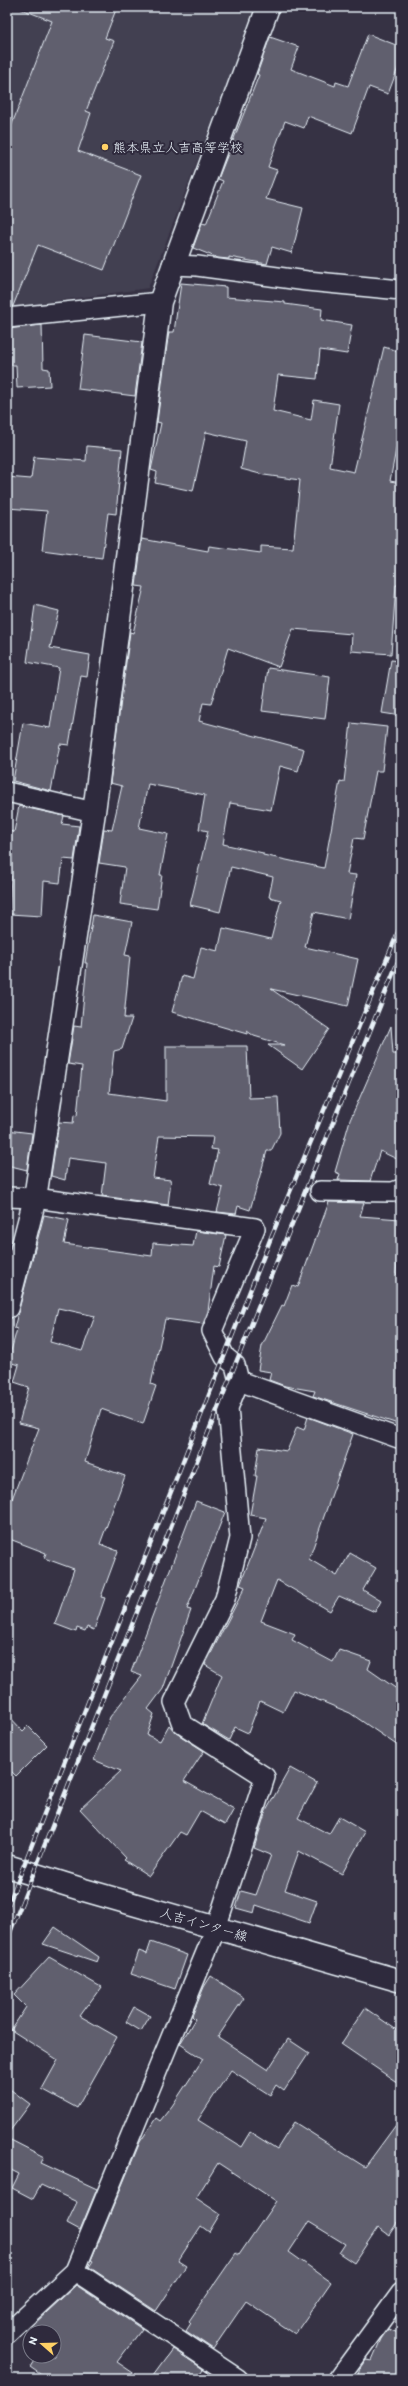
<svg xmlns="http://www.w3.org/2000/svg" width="408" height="2386" viewBox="0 0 408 2386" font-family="Itim,'Klee One',sans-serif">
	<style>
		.built { fill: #433f51 }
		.building { fill: #605e6e; stroke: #e8f1f8; fill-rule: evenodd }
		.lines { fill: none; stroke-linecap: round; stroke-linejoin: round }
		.street-casing { stroke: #e8f1f8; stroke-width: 22 }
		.secondary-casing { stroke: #e8f1f8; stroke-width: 25 }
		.primary-casing { stroke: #e8f1f8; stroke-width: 25 }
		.street { stroke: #2f2a3d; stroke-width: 19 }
		.secondary { stroke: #2f2a3d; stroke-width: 22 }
		.primary { stroke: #2f2a3d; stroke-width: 22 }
		.rail-casing { stroke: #e8f1f8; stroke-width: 4.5 }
		.rail { stroke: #2f2a3d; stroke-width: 3; stroke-dasharray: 9; stroke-linecap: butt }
		.poi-dot { fill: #ffd166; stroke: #2f2a3d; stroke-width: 1.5 }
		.labels { text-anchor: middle; stroke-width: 4; stroke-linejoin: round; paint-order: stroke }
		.poi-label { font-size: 13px; fill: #e8f1f8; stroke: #2f2a3d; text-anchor: start }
		.street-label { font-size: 13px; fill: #e8f1f8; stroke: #2f2a3d }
	</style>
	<rect width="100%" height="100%" fill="#363244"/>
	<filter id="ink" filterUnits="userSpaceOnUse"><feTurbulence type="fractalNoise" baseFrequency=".025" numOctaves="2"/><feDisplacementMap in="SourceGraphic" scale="8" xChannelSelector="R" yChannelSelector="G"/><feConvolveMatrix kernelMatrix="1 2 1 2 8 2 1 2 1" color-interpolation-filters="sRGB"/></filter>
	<g filter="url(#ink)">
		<polygon class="built" points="7,7 257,7 148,288 7,308"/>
		<g class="building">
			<polygon points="21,7 117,7 105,38 114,41 86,111 91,113 78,151 141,175 104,270 38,245 13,306 7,307 7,137 52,21 21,9"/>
			<polygon points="368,34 401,47 401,60 388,94 369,87 352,133 308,116 304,128 285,121 268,167 277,170 266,199 303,208 292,253 272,247 267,264 229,257 229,259 218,258 193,248 202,223 206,224 223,181 218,179 259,75 257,74 270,37 299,47 291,69 335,86 336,82 348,86"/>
			<polygon points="181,283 226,287 226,297 285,302 285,304 322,309 321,320 352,325 347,354 320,350 317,379 278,375 273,411 311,420 314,400 339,404 330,467 354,472 384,347 401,352 401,423 390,481 401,483 401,585 396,585 391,654 351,651 352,634 293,629 279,667 228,648 211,704 203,703 199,721 304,749 298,771 280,766 271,810 230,803 223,844 263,853 263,855 324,868 340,781 344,782 351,723 387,727 382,771 376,771 363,839 354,838 347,874 356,875 348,919 314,912 305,947 358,959 348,1006 271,989 329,1029 302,1069 268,1045 284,1045 254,1036 247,1031 247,1034 172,1012 182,976 193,979 201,947 218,951 223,928 271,939 281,900 269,897 273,877 231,867 220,912 190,905 208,831 199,829 205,795 148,784 139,828 168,834 160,875 162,875 157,909 120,904 125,867 99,863 104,829 112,830 122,786 110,783 130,632 133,633 144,587 136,586 142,539 208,551 209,546 261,553 261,546 293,548 300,480 264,475 241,469 246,441 206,432 193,491 155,483 157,472 151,470 161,423 157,422 167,345 169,332 174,332"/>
			<polygon points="42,325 43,368 49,369 50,386 17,388 16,365 11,365 10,356 7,356 7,329"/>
			<polygon points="85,335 142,342 135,396 78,389"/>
			<polygon points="87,446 122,449 116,514 108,513 102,558 42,550 47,511 7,508 7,477 31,479 34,457 86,461"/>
			<polygon points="35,605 59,611 50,648 90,655 87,677 81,676 69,745 60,744 51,791 13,781 23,723 50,728 59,668 27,662"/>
			<polygon points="391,660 401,661 401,716 382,713"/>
			<polygon points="268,668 330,677 325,719 262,711"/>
			<polygon points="19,806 64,816 62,824 79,826 74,860 63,859 60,883 44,881 42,916 9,914 11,876 7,875 7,831 14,832"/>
			<polygon points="93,915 132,922 125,955 130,956 124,1018 132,1018 122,1049 114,1051 109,1093 166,1101 166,1046 247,1046 249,1098 278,1097 280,1133 271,1151 267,1151 250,1210 238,1206 236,1214 217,1212 223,1188 210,1184 218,1150 211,1149 213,1137 159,1136 153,1178 171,1180 168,1205 102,1196 106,1163 68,1158 65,1180 51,1176 59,1122 73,1123 74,1115 77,1116 82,1066 68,1064 74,1026 81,1027 87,963 85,963"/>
			<polygon points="391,1026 393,1054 401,1054 401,1161 380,1151 370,1181 338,1180 340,1174 335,1172 350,1120"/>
			<polygon points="7,1130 32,1133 27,1170 7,1165"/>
			<polygon points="329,1202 364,1203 360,1216 400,1219 396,1274 401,1275 401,1425 313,1396 315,1391 285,1386 269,1380 271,1372 258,1370 262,1346 282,1305 284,1306 292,1285 298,1287"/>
			<path d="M 44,1215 L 69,1220 L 64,1244 L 152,1256 L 153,1243 L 193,1246 L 196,1231 L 226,1235 L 219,1267 L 214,1266 L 208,1311 L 203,1324 L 165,1319 L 151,1384 L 156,1386 L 143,1424 L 101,1409 L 85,1462 L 125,1476 L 100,1544 L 118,1551 L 101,1597 L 105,1598 L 94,1630 L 87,1627 L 85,1631 L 77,1628 L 76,1632 L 55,1624 L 74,1569 L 44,1558 L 46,1553 L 7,1538 L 7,1512 L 39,1428 L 19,1423 L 29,1387 L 14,1382 L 19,1365 L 8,1362 L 17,1329 L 14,1328 ZM 58,1308 L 95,1316 L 82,1351 L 50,1342 Z"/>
			<polygon points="308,1417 353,1434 309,1559 337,1576 350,1553 376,1568 363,1590 381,1601 375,1612 339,1596 330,1611 277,1580 261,1621 295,1634 292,1640 333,1662 339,1650 371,1661 368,1669 401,1692 401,1748 350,1713 294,1690 283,1712 260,1701 248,1733 235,1727 229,1740 202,1724 222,1675 205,1665 245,1587 240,1585 266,1518 250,1515 257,1476 255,1476 259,1447 287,1451 297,1427 304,1430"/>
			<polygon points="196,1501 225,1512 187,1609 191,1610 163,1689 148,1709 154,1714 147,1735 160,1741 169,1725 176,1733 204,1751 184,1781 234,1809 225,1825 200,1811 186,1835 180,1832 149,1876 124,1860 126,1858 80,1809 121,1771 94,1760 110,1717 142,1676 131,1672"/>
			<polygon points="7,1714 23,1731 28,1726 47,1745 16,1776 7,1767"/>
			<polygon points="290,1768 317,1783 298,1818 329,1834 339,1817 365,1832 342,1874 299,1851 285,1890 317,1901 309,1923 256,1905 254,1913 236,1908 241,1891 256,1895 271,1855 254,1848 266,1811"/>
			<polygon points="55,1927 99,1957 97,1962 43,1944"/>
			<polygon points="151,1942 187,1955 175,1989 131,1974 139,1951 147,1954"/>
			<polygon points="49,1957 101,1987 80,2016 117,2037 77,2108 42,2089 58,2060 11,2030 26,2007 14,1995"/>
			<polygon points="211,1976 244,1998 218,2037 268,2070 288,2039 309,2053 284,2091 276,2085 270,2095 231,2070 198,2120 241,2147 250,2132 277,2149 294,2122 365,2167 401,2118 401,2217 389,2235 378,2227 354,2263 339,2253 345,2244 309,2222 289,2252 331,2282 295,2334 246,2301 213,2349 186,2331 191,2323 189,2321 236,2253 239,2255 276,2201 218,2163 196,2198 220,2214 209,2232 201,2226 178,2261 186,2266 156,2311 89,2267 93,2261 91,2260 140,2142 156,2118 160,2121 172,2106 203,2059 180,2044 195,2019 192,2016 204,1987"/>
			<polygon points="134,2007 150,2016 141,2031 126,2022"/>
			<polygon points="365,2008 401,2033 401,2085 341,2044"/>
			<polygon points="7,2087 30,2104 7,2135"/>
			<polygon points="7,2138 44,2157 41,2163 97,2189 80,2230 67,2223 77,2202 41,2185 33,2199 12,2188 19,2174 7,2168"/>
			<polygon points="76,2285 142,2329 117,2362 142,2379 47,2379 30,2367 37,2356 54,2356 54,2332 34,2332 36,2329 32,2326"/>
			<polygon points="388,2329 401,2334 401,2379 357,2379 360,2368 366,2359 372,2360 381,2339"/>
			<polygon points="173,2349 203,2369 196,2379 151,2379"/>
		</g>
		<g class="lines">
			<g class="street-casing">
				<g id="street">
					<polyline points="172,265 197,266 307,281 401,290"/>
					<polyline points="7,318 160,302"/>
					<polyline points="7,792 94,812"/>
					<polyline points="320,1191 393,1192 401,1189"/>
					<polyline points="7,1197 35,1198 255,1228 212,1331 225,1357 235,1365 239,1381 401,1439"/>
					<polyline points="75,2271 238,2379"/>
					<polyline points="7,2334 75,2271 216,1928 265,1777 182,1724 174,1702 225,1599 240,1538 228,1408 239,1381"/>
					<polyline points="338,2379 401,2293"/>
				</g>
			</g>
			<g class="secondary-casing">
				<polyline id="secondary" points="7,1307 35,1198 94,812 160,302 268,7"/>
			</g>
			<g class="primary-casing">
				<polyline id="primary" points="7,1866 84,1890 401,1981"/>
			</g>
			<use href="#street" class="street"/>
			<use href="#secondary" class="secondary"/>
			<use href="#primary" class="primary"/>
			<g class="rail-casing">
				<g id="rail">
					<polyline points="7,1908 272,1235 401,925"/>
					<polyline points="7,1940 235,1365 401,954"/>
				</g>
			</g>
			<use href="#rail" class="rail"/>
		</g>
	</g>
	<circle class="poi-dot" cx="105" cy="147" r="4"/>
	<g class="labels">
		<g class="poi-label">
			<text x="113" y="152">熊本県立人吉高等学校</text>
		</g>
		<g class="street-label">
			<text transform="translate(204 1924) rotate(16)" y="5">人吉インター線</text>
		</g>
	</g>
	<rect width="408" height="2386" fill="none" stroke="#2f2a3d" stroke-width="24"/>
	<rect x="12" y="12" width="384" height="2362" fill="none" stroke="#e8f1f8" stroke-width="1.5" filter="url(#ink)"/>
	<g transform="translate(42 2344) rotate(290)"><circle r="19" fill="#2f2a3d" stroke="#797a88"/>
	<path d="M0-3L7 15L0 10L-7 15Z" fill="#ffd166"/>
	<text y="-6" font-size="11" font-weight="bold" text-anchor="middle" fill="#e8f1f8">N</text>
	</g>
</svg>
